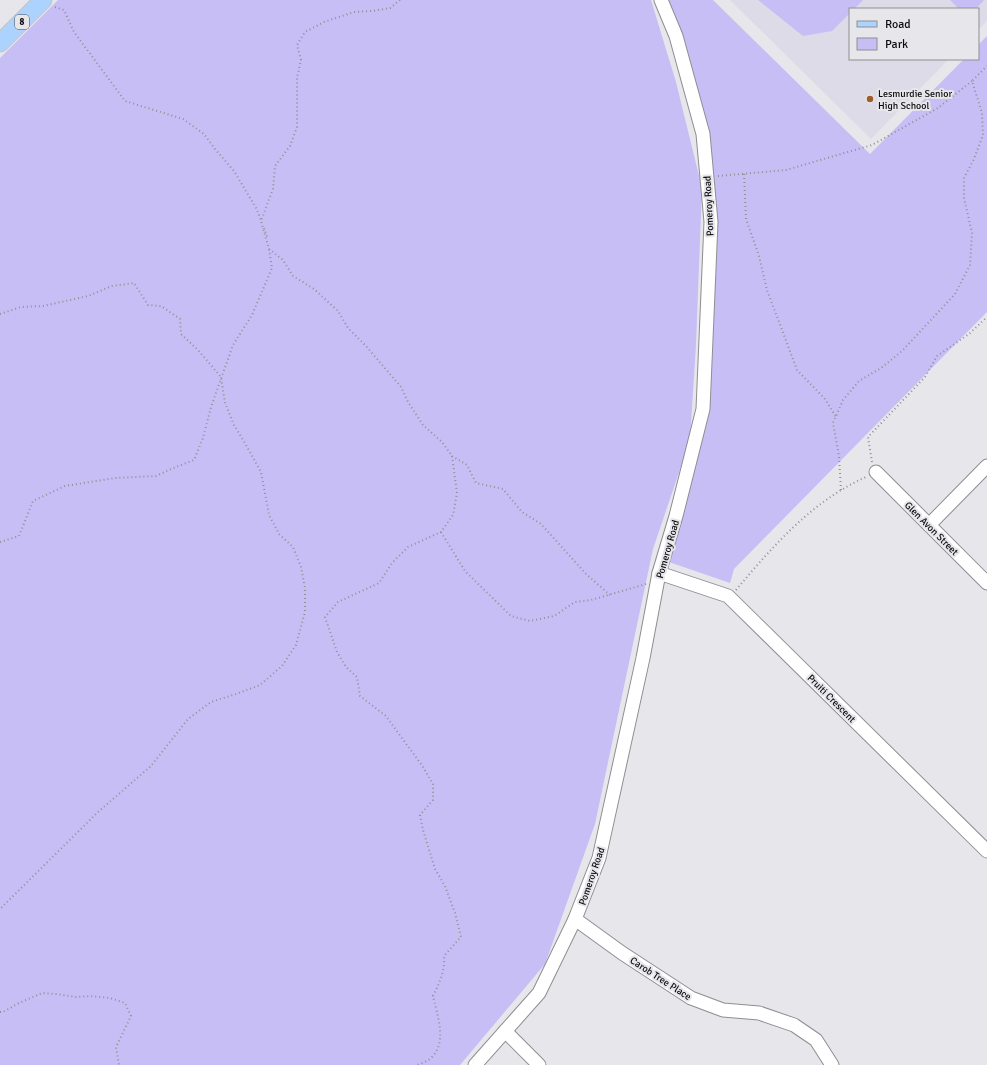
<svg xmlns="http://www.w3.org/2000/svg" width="987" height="1065" viewBox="0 0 987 1065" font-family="Signika,sans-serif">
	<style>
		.built { fill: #dddbe7 }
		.green { fill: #c8bef6 }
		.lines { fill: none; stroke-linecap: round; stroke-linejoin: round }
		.minor-casing { stroke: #8e8e92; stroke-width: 15 }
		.major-casing { stroke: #c5c5c5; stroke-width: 19 }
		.path { stroke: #919094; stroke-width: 2; stroke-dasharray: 1 3; stroke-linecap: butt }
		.minor { stroke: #fff; stroke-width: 13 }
		.major { stroke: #acd2fe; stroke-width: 17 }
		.poi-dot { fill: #a05d2c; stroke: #e7e6eb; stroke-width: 1.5 }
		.labels { text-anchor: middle; stroke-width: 4; stroke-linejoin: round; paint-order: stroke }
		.shield { fill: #e7e6eb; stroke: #4e4d50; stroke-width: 1 }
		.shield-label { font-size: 9px; font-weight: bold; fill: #0c0c0d }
		.poi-label { font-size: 10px; fill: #0c0c0d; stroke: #e7e6eb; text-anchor: start }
		.street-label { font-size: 10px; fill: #0c0c0d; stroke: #e7e6eb }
	</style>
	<rect width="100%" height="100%" fill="#e7e6eb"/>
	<polygon class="built" points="730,0 987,0 987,21 978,30 978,9 850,9 850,59 949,59 871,139"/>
	<g class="green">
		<polygon points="58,0 651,0 676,82 702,188 696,345 690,440 653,549 595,824 545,964 460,1065 0,1065 0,58"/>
		<polygon points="661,0 713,0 870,154 964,59 978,59 978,45 987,36 987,312 734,569 730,583 663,560 703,409 711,222 703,134"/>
		<polygon points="758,0 863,0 854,9 850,9 850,13 832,31 803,36"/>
		<polygon points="950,0 984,0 976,9 959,9"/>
	</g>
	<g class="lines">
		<g class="minor-casing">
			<g id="minor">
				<polyline points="876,472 987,583"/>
				<polyline points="929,525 987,466"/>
				<polyline points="659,573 728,596 987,851"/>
				<polyline points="575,919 622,953 691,998 723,1010 759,1013 794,1025 816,1040 832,1065"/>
				<polyline points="505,1031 539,1065"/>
				<polyline points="475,1065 539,993 575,919 599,858 643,658 659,573 676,516 703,409 711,222 703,134 676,36 661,0"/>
			</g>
		</g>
		<g class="major-casing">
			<polyline id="major" points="0,43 43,0"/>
		</g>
		<g class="path">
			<path d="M 400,0 L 390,8 L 372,11 L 354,12 L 324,22 L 305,32 L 297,45 L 301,60 L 297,78 L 297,127 L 290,146 L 275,166 L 273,189 L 261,221 L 269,249 L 283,260 L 293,276 L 314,289 L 338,311 L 348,328 L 366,346 L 401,387 L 408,402 L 423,425 L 442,442 L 452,456 L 457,493 L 453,515 L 441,532 L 408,547 L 392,563 L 379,583 L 338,602 L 325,617 L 337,652 L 346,667 L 357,677 L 360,696 L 386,716 L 423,767 L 433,784 L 433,800 L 420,815 L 423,830 L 435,869 L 445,886 L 455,913 L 461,937 L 444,956 C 445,971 440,982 433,996 C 437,1015 448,1042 431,1058 C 428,1061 422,1063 417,1065"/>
			<polyline points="55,7 64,10 74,32 125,101 183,119 204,134 215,149 234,171 256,208 261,220"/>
			<polyline points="744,174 746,219 759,256 767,290 797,370 825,399 836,417"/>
			<polyline points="718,176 786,170 872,145 938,108 972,81"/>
			<polyline points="264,228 268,239"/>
			<polyline points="0,314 21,307 43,306 88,296 112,286 134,283 148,305 161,306 180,319 181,334 198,350 221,377 225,403 234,425 246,445 261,472 269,515 279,534 293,547 301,567 305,588 305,612 296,645 282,666 260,685 236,694 211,702 188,719 151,766 98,812 0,909"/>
			<polyline points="452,456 467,465 476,483 503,489 522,512 541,524 586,574 610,595"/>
			<polyline points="872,462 868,437 925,377 937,356 969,334 987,317"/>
			<polyline points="841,490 839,456 833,423 843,400 859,381 881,368 902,351 955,294 970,265 972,233 964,198 964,178 974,159 983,135 982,113 972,81 987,66"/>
			<polyline points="441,532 465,571 511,616 530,621 554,616 575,602 591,600 646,584"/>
			<polyline points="0,542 19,536 33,501 65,486 115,478 156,476 171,469 194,460 203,438 211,407 233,345 252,315 272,268 269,249"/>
			<path d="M 736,590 C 773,546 812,501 866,477"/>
			<polyline points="0,1012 3,1012 17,1004 42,993 57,994 76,997 90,996 110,998 125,1003 131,1016 116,1047 119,1065"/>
		</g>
		<use href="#minor" class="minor"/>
		<use href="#major" class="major"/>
	</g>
	<circle class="poi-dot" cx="870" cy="99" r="4"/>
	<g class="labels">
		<rect class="shield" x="15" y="15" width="14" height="14" rx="3"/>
		<g class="shield-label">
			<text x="22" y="25">8</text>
		</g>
		<g class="poi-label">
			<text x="878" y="97">Lesmurdie Senior<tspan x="878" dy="12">High School</tspan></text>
		</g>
		<g class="street-label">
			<text transform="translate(708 206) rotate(-93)" y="4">Pomeroy Road</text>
			<text transform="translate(932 528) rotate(45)" y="4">Glen Avon Street</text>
			<text transform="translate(667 549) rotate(-74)" y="4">Pomeroy Road</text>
			<text transform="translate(832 698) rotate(45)" y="4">Pruiti Crescent</text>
			<text transform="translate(591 876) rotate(-71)" y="4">Pomeroy Road</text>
			<text transform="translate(661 978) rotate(33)" y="4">Carob Tree Place</text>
		</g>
	</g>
	<rect x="849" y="8" width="130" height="52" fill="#e7e6eb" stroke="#8f8f92"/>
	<rect x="857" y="21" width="20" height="6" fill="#acd2fe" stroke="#8f8f92"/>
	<text x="885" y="28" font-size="12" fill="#0c0c0d">Road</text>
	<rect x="857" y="38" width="20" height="12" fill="#c8bef6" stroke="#8f8f92"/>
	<text x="885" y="48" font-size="12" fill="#0c0c0d">Park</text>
</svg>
